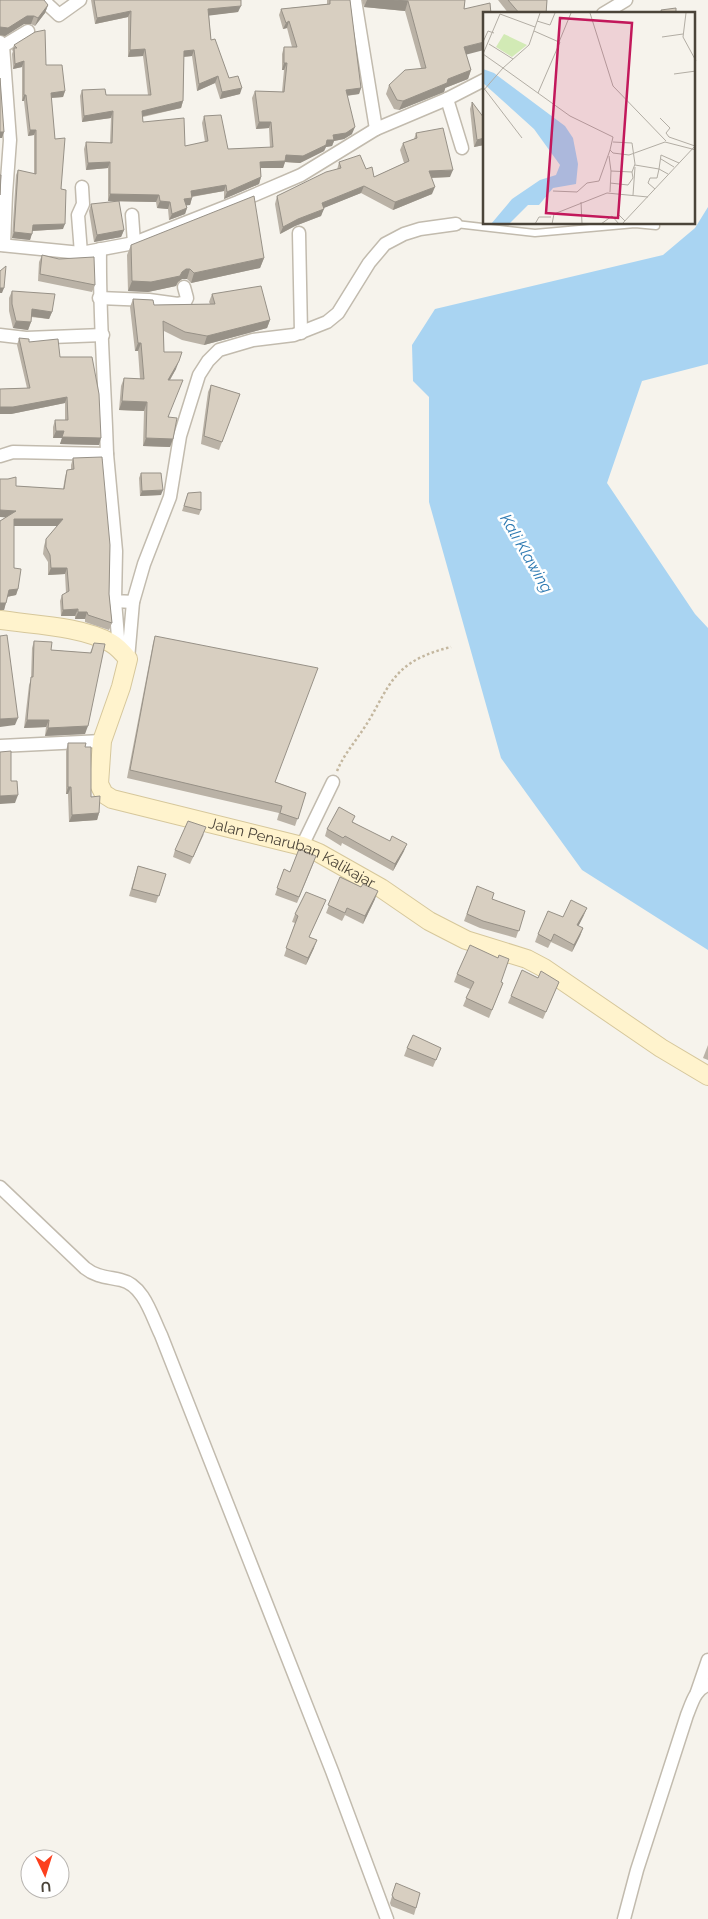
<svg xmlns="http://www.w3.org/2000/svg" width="708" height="1919" viewBox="0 0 708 1919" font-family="Raleway,sans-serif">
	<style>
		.water { fill: #a9d4f2 }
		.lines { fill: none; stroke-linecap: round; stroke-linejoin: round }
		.lane-casing { stroke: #c2bbae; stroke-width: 9 }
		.street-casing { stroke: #c2bbae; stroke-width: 15 }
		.secondary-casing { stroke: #d6c79b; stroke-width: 20 }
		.path { stroke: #c4b79f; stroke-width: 2.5; stroke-dasharray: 2.5 2.5; stroke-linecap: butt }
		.lane { stroke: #fff; stroke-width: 6 }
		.street { stroke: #fff; stroke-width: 12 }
		.secondary { stroke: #fff3cd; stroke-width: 18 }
		.wall { fill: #bab2a6 }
		.shaded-wall { fill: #979187 }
		.building { fill: #d8cfc1; stroke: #979187 }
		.labels { text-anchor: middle; stroke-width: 5; stroke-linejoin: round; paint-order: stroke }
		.street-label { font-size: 15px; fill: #4b4439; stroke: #fff }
		.water-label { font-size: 16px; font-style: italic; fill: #2e7ab2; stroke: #fff }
		.inset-road { fill: none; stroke: #b2ada4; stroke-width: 1 }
		.view { fill: #c2185b; fill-opacity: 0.15; stroke: #c2185b; stroke-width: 2.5 }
		.inset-edge { fill: none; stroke: #4b4439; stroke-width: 2.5 }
	</style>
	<rect width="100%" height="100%" fill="#f6f3ec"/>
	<polygon class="water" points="708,207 708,364 642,381 607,483 695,614 708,628 708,950 582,870 501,758 429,502 429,397 413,381 412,345 435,309 663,255 695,228"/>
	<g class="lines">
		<g class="lane-casing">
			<polyline id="lane" points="456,224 535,233 635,224 656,226"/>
		</g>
		<g class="street-casing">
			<g id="street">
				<polyline points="43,0 59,15 80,0"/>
				<polyline points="355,0 376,129"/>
				<polyline points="603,14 626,0"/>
				<polyline points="0,42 3,46 10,140 6,194 4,245"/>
				<polyline points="3,46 28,31"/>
				<polyline points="447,99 462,148"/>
				<polyline points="132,215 134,243"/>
				<polyline points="299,233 301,333"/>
				<polyline points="0,245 81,253 134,243 238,202 301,175 376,129 447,99 484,80"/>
				<path d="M 100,249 C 99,318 105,386 107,454"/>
				<polyline points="81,253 78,215 83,204 82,187"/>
				<polyline points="99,298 149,300 178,304 185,302 187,298 184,287"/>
				<polyline points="0,335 26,338 103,335"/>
				<polyline points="0,456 13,452 107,454 116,551 115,601 133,602"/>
				<polyline points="115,601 119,649"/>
				<polyline points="128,659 133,602 144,564 170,497 180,436 199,375 208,361 219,350 253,340 294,335 327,322 338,313 369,263 385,244 404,234 420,229 456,224"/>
				<polyline points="0,746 102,741"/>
				<polyline points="302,846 333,782"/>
				<path d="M 0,1187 L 85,1268 C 96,1277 108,1277 121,1280 C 144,1285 152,1317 161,1335 L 332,1771 L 387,1919"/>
				<polyline points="697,1692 708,1660"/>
				<path d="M 624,1919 L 637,1870 L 687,1715 C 692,1703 695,1689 708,1685"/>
			</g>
		</g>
		<g class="secondary-casing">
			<g id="secondary">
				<path id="s1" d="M 0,620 C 34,625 81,626 111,643 C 118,647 123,653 128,659 L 121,687 L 102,741 L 99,784 L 104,794 L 112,799 L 302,846 L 319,853 L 381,888 L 429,921 L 466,940 L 527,959 L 544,968 L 661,1048 L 708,1076"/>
			</g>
		</g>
		<path class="path" d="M 337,771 C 344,754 356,741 366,725 C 376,710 385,688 397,675 C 411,659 431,652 451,647"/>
		<use href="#lane" class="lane"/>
		<use href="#street" class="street"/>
		<use href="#secondary" class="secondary"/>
	</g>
	<g class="wall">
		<polygon points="0,0 48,5 45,13 35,26 31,24 24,24 5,36 0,35"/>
		<polygon points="91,0 241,0 238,12 209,15 211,40 229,78 240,94 220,99 215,83 197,91 192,56 184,57 183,101 181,108 143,117 143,122 185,146 205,142 202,123 204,116 228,149 270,148 269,128 256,129 252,98 255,91 282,92 284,70 282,70 282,54 284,47 292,47 287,28 283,29 279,15 281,9 327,4 327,0 350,0 361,88 359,94 347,96 352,134 344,139 334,141 332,146 326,147 324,151 300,163 285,162 283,168 261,168 261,177 259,184 224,199 224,191 192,197 190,205 186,205 187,208 185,214 169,220 168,209 157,208 156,202 108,201 108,168 86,170 84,149 86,142 110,143 111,118 82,122 80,96 82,90 106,95 148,95 143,56 128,57 128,17 95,24"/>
		<polygon points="362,0 465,0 464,9 466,55 471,70 468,79 445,88 444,92 399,110 394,109 386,94 389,85 421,68 405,11 364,7"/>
		<polygon points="498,0 547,0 546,14 509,14"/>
		<polygon points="14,45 46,65 65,91 63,97 51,98 55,139 61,189 63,229 32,231 30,240 12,238 16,175 18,170 34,174 34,135 28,136 24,101 22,101 22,67 13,69 12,54 13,51 12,50"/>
		<polygon points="472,102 484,145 474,147 470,109"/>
		<polygon points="416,133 450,177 431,178 432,194 393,210 361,193 323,208 321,216 295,226 280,234 275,204 277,196 337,170 339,162 366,169 374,177 404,163 400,150 403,143 414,139"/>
		<polygon points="91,204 124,230 121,237 94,242 89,211"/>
		<polygon points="131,245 264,258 260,268 191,283 187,279 182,279 178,282 176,286 148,292 128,291 127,255"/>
		<polygon points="42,255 95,285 92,292 38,281 39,262"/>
		<polygon points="12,291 52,312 49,319 31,317 31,322 28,330 13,328 9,311 9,298"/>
		<polygon points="212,294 270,320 267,328 204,345 182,340 164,331 164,352 176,369 170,380 169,417 173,439 170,447 143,446 144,411 119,410 121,386 124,378 140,379 138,351 135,351 130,307 133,299 154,305 210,304 209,302"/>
		<polygon points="19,338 29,342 60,357 99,445 60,444 62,438 53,438 53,427 55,420 65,420 65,403 11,414 0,414 0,389 27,388 17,345"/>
		<polygon points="211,385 240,394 219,450 201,444 208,392"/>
		<polygon points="73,458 109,594 112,623 109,630 85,622 85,619 75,619 75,616 61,616 60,601 62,595 66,593 65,574 48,575 48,562 43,554 44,546 46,539 57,526 14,526 14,568 18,589 16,595 7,597 4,610 0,610 0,521 6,517 0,517 0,479 16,486 63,489 65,477 67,470 71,470 71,465"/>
		<polygon points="141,473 161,495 140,496 139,478"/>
		<polygon points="188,493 201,510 199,515 182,511"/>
		<polygon points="155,636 276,782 306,793 295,826 277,820 279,813 127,778 153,643"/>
		<polygon points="34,641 51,650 90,653 94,643 85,734 45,736 46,727 24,728 29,685 31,679 32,648"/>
		<polygon points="68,743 85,747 91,797 99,813 97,820 69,822 68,794 66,794 66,751"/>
		<polygon points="353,822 404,851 393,871 342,843 341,846 325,836 327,829"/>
		<polygon points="204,834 190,864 173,857 175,850"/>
		<polygon points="314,862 297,903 275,895 284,869 290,872"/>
		<polygon points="138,866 166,874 156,903 129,896"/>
		<polygon points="340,877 361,887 375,899 363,924 345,915 342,921 326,913"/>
		<polygon points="477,886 492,899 525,911 516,938 480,928 464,921"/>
		<polygon points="323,907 309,937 314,948 306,965 284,956 295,923 292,922 295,914"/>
		<polygon points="584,915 578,926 583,928 580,936 572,952 551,942 548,948 535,942 538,934"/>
		<polygon points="457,974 503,983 489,1018 463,1006 470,989 454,982"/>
		<polygon points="538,978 559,982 543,1019 508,1003 511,996"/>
		<polygon points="708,1045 708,1060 703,1058"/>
		<polygon points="407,1048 441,1048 433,1067 404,1056"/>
		<polygon points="396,1883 416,1908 414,1915 391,1906 390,1903"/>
	</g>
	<g class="shaded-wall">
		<polygon points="367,0 393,0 408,1 405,11 364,7"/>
		<polygon points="48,5 45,13 35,26 38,18"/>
		<polygon points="241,6 238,12 206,16 208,9"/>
		<polygon points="131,11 128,17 95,24 97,18"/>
		<polygon points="27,16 34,16 31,24 24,24 5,36 0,35 0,27"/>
		<polygon points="289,21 287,28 283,29 286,23"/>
		<polygon points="484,42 484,50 461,56 464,47"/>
		<polygon points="145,49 143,56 128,57 130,50"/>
		<polygon points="194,50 192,56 181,57 184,51"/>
		<polygon points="24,61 22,67 13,69 15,64"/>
		<polygon points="284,63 287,63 284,70 282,70"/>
		<polygon points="471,70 468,79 445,88 448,79"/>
		<polygon points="218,76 215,83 197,91 199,84"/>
		<polygon points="447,83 444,92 399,110 403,101"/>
		<polygon points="242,88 240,94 220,99 222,92"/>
		<polygon points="361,88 359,94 343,96 346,90"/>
		<polygon points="65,91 63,97 49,98 51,93"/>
		<polygon points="24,95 26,95 24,101 22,101"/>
		<polygon points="183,101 181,108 139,117 142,111"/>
		<polygon points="113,111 111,118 82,122 84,116"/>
		<polygon points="259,122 271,122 269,128 256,129"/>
		<polygon points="355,127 352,134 344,139 334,141 332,146 326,147 324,151 300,163 285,162 283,168 258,168 260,162 327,140 333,135"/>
		<polygon points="30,130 36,130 34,135 28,136"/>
		<polygon points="0,132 4,132 2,138 0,138"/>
		<polygon points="484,138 484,145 474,147 477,140"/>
		<polygon points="110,162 108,168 86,170 88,163"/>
		<polygon points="453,170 450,177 426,178 429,171"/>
		<polygon points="261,177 259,184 224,199 227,192"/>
		<polygon points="226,185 224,191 189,197 191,191"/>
		<polygon points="364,186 361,193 319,210 322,203"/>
		<polygon points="435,187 432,194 393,210 395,202"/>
		<polygon points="110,194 159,195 156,202 108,201"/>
		<polygon points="192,198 190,205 181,206 184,199"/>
		<polygon points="160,201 170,202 168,209 157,208"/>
		<polygon points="187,208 185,214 169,220 172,214"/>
		<polygon points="324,209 321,216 295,226 280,234 283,227 298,219"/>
		<polygon points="65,224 63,229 31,231 33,225"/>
		<polygon points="124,230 121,237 94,242 97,235"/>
		<polygon points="14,232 32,234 30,240 12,238"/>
		<polygon points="264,258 260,268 191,283 194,273"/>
		<polygon points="186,269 190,269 187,279 182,279 178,282 176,286 148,292 128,291 132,281"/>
		<polygon points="0,288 4,288 2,293 0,293"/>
		<polygon points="32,309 52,312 49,319 29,316"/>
		<polygon points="270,320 267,328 204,345 207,336"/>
		<polygon points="16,321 31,322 28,330 13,328"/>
		<polygon points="138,343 141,343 138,351 135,351"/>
		<polygon points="179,361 176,369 165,388 168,380"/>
		<polygon points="67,397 65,403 11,414 0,414 0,407"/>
		<polygon points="122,401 147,402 144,411 119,410"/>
		<polygon points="56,431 64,431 101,438 99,445 60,444 62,438 53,438"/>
		<polygon points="146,438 173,439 170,447 143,446"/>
		<polygon points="163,490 161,495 140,496 142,491"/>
		<polygon points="0,510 16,511 13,518 0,517"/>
		<polygon points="14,519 63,519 60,526 12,526"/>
		<polygon points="51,568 67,568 65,574 48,575"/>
		<polygon points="18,589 16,595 6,597 9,590"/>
		<polygon points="0,603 6,603 4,610 0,610"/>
		<polygon points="78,609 75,616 61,616 63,610"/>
		<polygon points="78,612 87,612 85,619 75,619"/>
		<polygon points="18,718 15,725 0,727 0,719"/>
		<polygon points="27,720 49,720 46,727 24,728"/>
		<polygon points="88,726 85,734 45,736 48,728"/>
		<polygon points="68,787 71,787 68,794 66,794"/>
		<polygon points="18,795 15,803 0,804 0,796"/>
		<polygon points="99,813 97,820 69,822 72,815"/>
		<polygon points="407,844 404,851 393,871 395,864"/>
		<polygon points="378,891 375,899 363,924 365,916"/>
		<polygon points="587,908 584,915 575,933 577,925"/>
		<polygon points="583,928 580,936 572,952 574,945"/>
		<polygon points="317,940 314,948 306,965 308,958"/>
	</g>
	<g class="building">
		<polygon points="0,0 44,0 48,5 38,18 34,16 27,16 8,28 0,27"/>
		<polygon points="94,0 241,0 241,6 208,9 211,40 215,39 229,78 238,76 242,88 222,92 218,76 199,84 194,50 184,51 183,101 142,111 143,122 184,118 185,146 208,141 204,116 221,115 228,149 273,147 271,122 259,122 255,91 284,92 287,63 284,63 284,47 297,47 289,21 286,23 281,9 330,4 330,0 350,0 361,88 346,90 355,127 346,133 333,135 334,140 327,140 326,145 303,156 286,155 285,161 260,162 261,177 227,192 226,185 191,191 192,198 184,199 187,208 172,214 170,202 160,201 159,195 110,194 110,162 88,163 86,142 112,143 113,111 84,116 82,90 105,89 106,95 151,95 145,49 130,50 131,11 97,18"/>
		<polygon points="393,0 465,0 464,9 490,3 491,14 484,14 484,42 464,47 471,70 448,79 447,83 403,101 397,100 389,85 405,70 426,68 408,1"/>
		<polygon points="508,0 547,0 546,14 520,14"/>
		<polygon points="676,8 676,14 662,14 661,10"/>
		<polygon points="45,30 46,65 62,65 65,91 51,93 55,139 65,138 61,189 66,190 65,224 33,225 32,234 14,232 18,170 36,174 36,130 30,130 26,95 24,95 24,61 15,64 14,48 17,48 14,45 35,32"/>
		<polygon points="0,78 4,132 0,132"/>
		<polygon points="472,102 484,118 484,138 477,140"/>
		<polygon points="443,128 453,170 429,171 435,187 395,202 364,186 322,203 324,209 298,219 283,227 277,196 326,172 341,168 339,162 360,155 366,169 372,167 374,177 409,161 403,143 417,138 416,133"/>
		<polygon points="0,175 1,175 0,195"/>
		<polygon points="254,196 264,258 194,273 190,269 186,269 182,272 180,276 151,282 132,281 131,245"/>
		<polygon points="119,201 124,230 97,235 91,204"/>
		<polygon points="42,255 59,259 94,257 95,285 40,274"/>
		<polygon points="6,266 4,288 0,288 0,271"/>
		<polygon points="261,286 270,320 207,336 185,332 163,321 164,352 182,352 179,361 168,380 183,380 168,417 177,418 173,439 146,438 147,402 122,401 124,378 144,379 141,343 138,343 133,299 153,300 154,305 215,304 212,294"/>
		<polygon points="12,291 55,294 52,312 32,309 31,322 16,321 12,304"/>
		<polygon points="19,338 29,339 29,342 58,339 60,357 92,357 99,394 101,438 62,437 64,431 56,431 55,420 68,420 67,397 13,407 0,407 0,389 30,388"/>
		<polygon points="211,385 240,394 222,442 204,436"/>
		<polygon points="102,457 110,545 109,594 112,623 88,615 87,612 78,612 78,609 63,610 62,595 69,591 67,568 51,568 50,555 46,547 46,539 63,519 14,519 14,568 21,569 18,589 9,590 6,603 0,603 0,521 16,511 0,510 0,479 8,479 16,477 16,486 64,489 67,470 74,469 73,458"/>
		<polygon points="141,473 161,473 163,490 142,491"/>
		<polygon points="201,492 201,510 184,506 188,493"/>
		<polygon points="7,635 18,718 0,719 0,636"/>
		<polygon points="155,636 318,668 275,782 306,793 298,819 280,813 282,806 130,770"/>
		<polygon points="34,641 52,642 51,650 91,653 94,643 105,644 88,726 48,728 49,720 27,720 31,677 33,677"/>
		<polygon points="68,743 86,743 85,747 91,747 91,797 100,796 99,813 72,815 71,787 68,787"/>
		<polygon points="11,751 11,781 17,781 18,795 0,796 0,752"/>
		<polygon points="339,807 355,816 352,822 390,841 392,836 407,844 395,864 345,836 343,838 327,829"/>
		<polygon points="188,821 206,827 193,857 175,850"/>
		<polygon points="299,849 316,856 299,897 277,888 284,869 290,872"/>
		<polygon points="138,866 166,874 159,896 132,889"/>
		<polygon points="340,877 361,887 363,884 378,891 365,916 347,908 345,913 328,905"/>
		<polygon points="477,886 494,893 492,899 525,911 519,931 483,921 467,914"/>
		<polygon points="306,892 326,900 309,937 317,940 308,958 286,948 298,916 295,914"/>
		<polygon points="571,900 587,908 577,925 583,928 574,945 554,934 551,941 538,934 548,911 563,917"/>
		<polygon points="470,945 498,958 499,955 509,959 501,982 503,983 492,1010 466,998 474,982 457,974"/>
		<polygon points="522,970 538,978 541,971 559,982 546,1012 511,996"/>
		<polygon points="413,1035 441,1048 436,1060 407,1048"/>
		<polygon points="396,1883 420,1893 416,1908 394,1899 392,1895"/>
	</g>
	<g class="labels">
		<g class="street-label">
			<text dy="5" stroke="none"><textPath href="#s1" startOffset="476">Jalan Penaruban Kalikajar</textPath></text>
		</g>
		<g class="water-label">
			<text transform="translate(527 553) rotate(60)" y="6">Kali Klawing</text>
		</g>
	</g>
	<g transform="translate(483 12)">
		<rect width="212" height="212" fill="#f6f3ec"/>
		<path d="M 21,22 L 44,33 L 29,45 L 13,35 Z" fill="#d2eab5"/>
		<path d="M 0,57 L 11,61 L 82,114 L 90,126 L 95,152 L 93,172 L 70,176 L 56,193 L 45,193 L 26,212 L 8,212 L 29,187 L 57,168 L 73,163 L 77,153 L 51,117 L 0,71 Z" fill="#a9d4f2"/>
		<path class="inset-road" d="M 57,1 L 46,33 L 20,56 L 87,104 L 130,125 L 127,138 L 130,141 L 146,143 L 182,130 L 213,138M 107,1 L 130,74 L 183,129M 203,1 L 200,25 L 213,49M 54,9 L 67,13 L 72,1M 51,19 L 76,30 L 88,1M 179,25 L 200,22M 0,30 L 5,19 L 11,21M 6,32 L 30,47M 191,62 L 213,59M 0,75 L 39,126M 0,79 L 20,56 L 0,42 L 17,2 L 52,15M 55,81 L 77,30M 177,106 L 187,116 L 183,121 L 186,125 L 212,134M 126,144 L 128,159 L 149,160 L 152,152 L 149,131 L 130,130M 178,147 L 191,155M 152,153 L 176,157 L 174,166 L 167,166 L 165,171 L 172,177M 185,162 L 176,157 L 178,143 L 196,151M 127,171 L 145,173 L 150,166 L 149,160M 70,179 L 94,180 L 104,171 L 116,169 L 127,138M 127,180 L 128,159M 137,181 L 135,202 L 142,209M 150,183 L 152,155M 98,190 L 99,212M 52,212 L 56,205 L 68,205M 69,212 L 71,202 L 124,181 L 165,185M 118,212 L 129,204 L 136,212M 139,212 L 213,133"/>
		<path class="view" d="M 77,6 L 149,11 L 135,206 L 63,201 Z"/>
		<rect width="212" height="212" class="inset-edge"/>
	</g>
	<g transform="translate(45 1874) rotate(176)"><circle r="24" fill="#ffffff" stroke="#b7b4b0"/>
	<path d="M0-4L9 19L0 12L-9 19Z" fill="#fc3f1d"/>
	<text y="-8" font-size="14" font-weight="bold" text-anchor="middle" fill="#4b4439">U</text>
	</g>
</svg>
